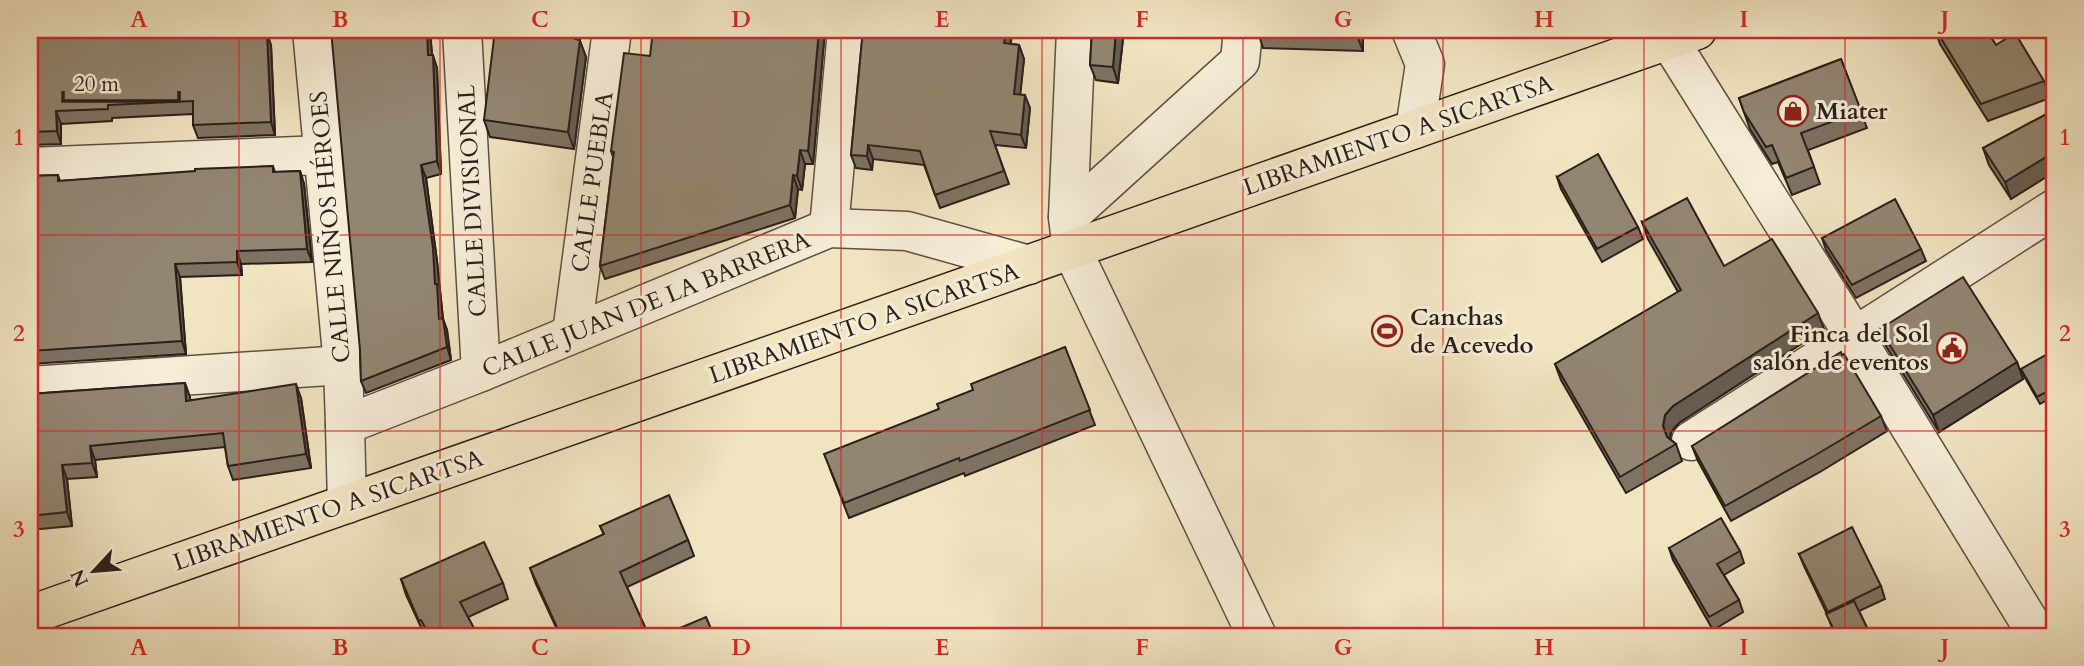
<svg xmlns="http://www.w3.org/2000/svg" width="2084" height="666" viewBox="0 0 2084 666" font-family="Cardo,serif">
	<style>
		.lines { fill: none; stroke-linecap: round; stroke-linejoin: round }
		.minor-casing { stroke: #5c5044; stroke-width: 41 }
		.major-casing { stroke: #2b1f1a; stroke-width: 41 }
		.minor { stroke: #f6edd7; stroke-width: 38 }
		.major { stroke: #f1e4c1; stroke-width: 38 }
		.wall { fill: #7e7261; stroke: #2b1f1a; stroke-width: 2 }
		.shaded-wall { fill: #665d4f; stroke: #2b1f1a; stroke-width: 2 }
		.building { fill: #928571; stroke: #2b1f1a; stroke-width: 2 }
		.grid { fill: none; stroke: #d62828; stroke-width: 2; stroke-opacity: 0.55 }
		.labels { text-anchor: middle; stroke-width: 6; stroke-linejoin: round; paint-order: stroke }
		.poi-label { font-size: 24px; font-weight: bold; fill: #2b1f1a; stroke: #f6edd7; text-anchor: start }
		.street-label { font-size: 24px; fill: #2b1f1a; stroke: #f6edd7 }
		.neatline { fill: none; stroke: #d62828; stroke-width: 2.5 }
		.grid-label { font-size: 23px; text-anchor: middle; font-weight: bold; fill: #d62828 }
	</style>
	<rect width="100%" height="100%" fill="#f1e4c1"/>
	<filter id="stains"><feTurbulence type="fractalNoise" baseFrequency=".00286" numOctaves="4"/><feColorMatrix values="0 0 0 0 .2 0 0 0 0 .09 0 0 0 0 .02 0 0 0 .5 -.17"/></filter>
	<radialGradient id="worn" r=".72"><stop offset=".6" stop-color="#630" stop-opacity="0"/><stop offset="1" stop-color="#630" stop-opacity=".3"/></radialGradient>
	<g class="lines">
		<g class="minor-casing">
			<g id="minor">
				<polyline points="312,30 343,365 345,425"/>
				<polyline points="462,30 481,372"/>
				<polyline points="1076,30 1068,217 1072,250 1257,636"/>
				<polyline points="1411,30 1425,64 1415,129"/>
				<polyline points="1669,40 1855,337 2038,636"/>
				<polyline points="30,167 322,155"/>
				<polyline points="1068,217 1240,61 1243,30"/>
				<polyline points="829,228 847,30"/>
				<polyline points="572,333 612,30"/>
				<polyline points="30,386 343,365"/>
				<polyline points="1691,441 2054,209"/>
				<polyline points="347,504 345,425 481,372 829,228 907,231 1029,265"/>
			</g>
		</g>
		<g class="major-casing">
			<polyline id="major" points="30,615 1697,30"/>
		</g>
		<use href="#minor" class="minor"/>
		<use href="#major" class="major"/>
	</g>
	<g class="wall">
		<polygon points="30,30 223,30 223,34 271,45 275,135 198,138 193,125 193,114 112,118 112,121 61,124 61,144 30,145"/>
		<polygon points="430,30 432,55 437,68 441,174 426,178 437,261 443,319 447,330 451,360 366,393 361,381 360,350"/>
		<polygon points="515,30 579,30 580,41 586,57 574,149 490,137 484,120"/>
		<polygon points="825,30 813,164 805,164 802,190 798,189 795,218 605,279 600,266 613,157 611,151 650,56"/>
		<polygon points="863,30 1012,30 1011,44 1019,45 1024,59 1020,94 1030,108 1026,148 995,145 1009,184 940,208 924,165 873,159 872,170 856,168 851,155"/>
		<polygon points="1092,30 1187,30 1186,35 1124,30 1118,83 1096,80 1090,65"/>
		<polygon points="1363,30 1363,51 1263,48 1259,35"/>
		<polygon points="1435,30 1452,30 1437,35"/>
		<polygon points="1935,30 1986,30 1996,45 2044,81 2050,98 1988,121 1940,44"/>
		<polygon points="1841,59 1867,128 1808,150 1820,184 1792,195 1778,162 1772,164 1750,129 1739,98"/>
		<polygon points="2054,110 2054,172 2011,199 1989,165 1983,148"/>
		<polygon points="273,166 275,172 300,171 304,184 312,262 241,264 242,275 180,277 186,354 30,364 30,176 58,175 60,181"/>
		<polygon points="1557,177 1638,227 1643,239 1602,262 1561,189"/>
		<polygon points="1642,222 1724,266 1824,329 1679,423 1671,432 1670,439 1676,444 1682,461 1626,493 1561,380 1555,364 1678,292 1648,239"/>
		<polygon points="1822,238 1921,249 1926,261 1856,298 1826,250"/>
		<polygon points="1880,329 2017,362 2023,379 1939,432 1886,346"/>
		<polygon points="1065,347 1095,425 965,476 964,473 849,518 830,469 973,390"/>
		<polygon points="2054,357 2054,396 2040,404 2024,376 2021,369"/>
		<polygon points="185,383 190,400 301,398 311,468 233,480 228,466 225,447 95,460 97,477 67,479 72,526 30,530 30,394"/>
		<polygon points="1881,416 1887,431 1820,472 1731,521 1698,461 1692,446"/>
		<polygon points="600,526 688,540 694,556 627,587 649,636 560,636 536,584 530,568 604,535"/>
		<polygon points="1669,548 1740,551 1744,563 1724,575 1739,600 1743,612 1713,630 1673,560"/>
		<polygon points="1799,554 1881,586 1885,599 1859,611 1871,636 1835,636 1827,614 1804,566"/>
		<polygon points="401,579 503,583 508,599 468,617 478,636 425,636 406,595"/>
	</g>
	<g class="shaded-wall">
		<polygon points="427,30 430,30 433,68 428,55"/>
		<polygon points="574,30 579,30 580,41 586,57 574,149 568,132 575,39"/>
		<polygon points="819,30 825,30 813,164 808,151"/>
		<polygon points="1006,30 1012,30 1009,57 1004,43"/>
		<polygon points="1116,30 1124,30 1118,83 1113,67"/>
		<polygon points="1358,30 1363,30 1363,51 1358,38"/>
		<polygon points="267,33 271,45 275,135 271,122"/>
		<polygon points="1019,45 1024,59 1019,107 1014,94"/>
		<polygon points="433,55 437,68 441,174 437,161"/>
		<polygon points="1025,95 1030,108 1026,148 1021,135"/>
		<polygon points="56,111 61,124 61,144 57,131"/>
		<polygon points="868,145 873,159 872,170 867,156"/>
		<polygon points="800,150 805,164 802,190 797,176"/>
		<polygon points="2054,152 2054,172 2011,199 2005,182"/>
		<polygon points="421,165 426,178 437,261 443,319 447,330 451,360 447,347 439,319"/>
		<polygon points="300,171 304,184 312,262 307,249"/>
		<polygon points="793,175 798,189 795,218 790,205"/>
		<polygon points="237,251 241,264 242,275 237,262"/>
		<polygon points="175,264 180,277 186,354 182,341"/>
		<polygon points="1818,313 1824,329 1679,423 1671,432 1669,443 1663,426 1665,415 1673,406"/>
		<polygon points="2017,362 2023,379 1939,432 1933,415"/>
		<polygon points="185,383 190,397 191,415 186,401"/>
		<polygon points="296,384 301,398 311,468 306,454"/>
		<polygon points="90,446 95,460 97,477 92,463"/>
		<polygon points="62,465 67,479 72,526 67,512"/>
	</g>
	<g class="building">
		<polygon points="30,30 219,30 219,34 267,33 271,122 193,125 193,101 108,105 108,109 56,111 57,131 30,132"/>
		<polygon points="331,30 427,30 428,55 433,55 437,161 421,165 433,248 435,284 437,284 439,319 443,318 447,347 361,381 360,350"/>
		<polygon points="495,30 574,30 575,39 580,40 568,132 484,120"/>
		<polygon points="653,30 819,30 808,151 800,150 797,176 793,175 790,205 600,266 614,152 611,151 624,53 650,56"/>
		<polygon points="863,30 1006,30 1004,43 1019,45 1014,94 1025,95 1021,135 990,131 1004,171 935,195 920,151 868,145 867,156 851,155"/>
		<polygon points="1092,30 1116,30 1113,67 1090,65"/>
		<polygon points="1259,30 1358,30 1358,38 1259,35"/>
		<polygon points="1936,30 1986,30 1996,45 2015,33 2044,81 1981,104"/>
		<polygon points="1841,59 1861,111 1801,133 1814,167 1786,178 1772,145 1766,147 1744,112 1739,98"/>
		<polygon points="2054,110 2054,152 2005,182 1983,148"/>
		<polygon points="1598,154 1638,227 1597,249 1557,177"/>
		<polygon points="273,166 273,172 300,171 307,249 237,251 237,262 175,264 182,341 30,351 30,176 58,175 58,181 195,171 195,169"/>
		<polygon points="1687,198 1724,266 1772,239 1818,313 1673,406 1665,415 1663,426 1667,437 1676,444 1620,477 1555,364 1681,290 1642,222"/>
		<polygon points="1895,199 1921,249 1852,285 1822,238"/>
		<polygon points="1963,277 2017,362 1933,415 1880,329"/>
		<polygon points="1065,347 1090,410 960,461 959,458 844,503 824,454 939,409 937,404 973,390 971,384"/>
		<polygon points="1841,352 1842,355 1844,354 1881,416 1814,456 1725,506 1692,446"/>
		<polygon points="2051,352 2054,357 2054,388 2037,397 2021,369"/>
		<polygon points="185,383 186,401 296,384 306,454 228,466 223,433 90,446 92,463 62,465 67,512 30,516 30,394"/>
		<polygon points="669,495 688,540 620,572 649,636 561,636 530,568 604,534 600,526"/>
		<polygon points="1721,518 1740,551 1717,564 1739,600 1709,617 1669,548"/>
		<polygon points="1852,527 1881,586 1828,612 1799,554"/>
		<polygon points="484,542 503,583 460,602 478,636 430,636 421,620 419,621 401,579"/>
		<polygon points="1854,601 1871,636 1837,636 1826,614"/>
		<polygon points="706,617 714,636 661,636"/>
	</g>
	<path class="grid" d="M 239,30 L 239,636M 440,30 L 440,636M 641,30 L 641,636M 841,30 L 841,636M 1042,30 L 1042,636M 1243,30 L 1243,636M 1443,30 L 1443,636M 1644,30 L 1644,636M 1845,30 L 1845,636M 30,235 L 2054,235M 30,431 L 2054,431"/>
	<defs>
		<g id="shop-ring" transform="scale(1.575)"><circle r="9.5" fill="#f6edd7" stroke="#8f2418" stroke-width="1.5"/><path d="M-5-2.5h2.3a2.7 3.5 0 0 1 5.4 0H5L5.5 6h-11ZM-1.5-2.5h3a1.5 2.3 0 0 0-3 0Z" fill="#8f2418"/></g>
		<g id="stadium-ring" transform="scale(1.575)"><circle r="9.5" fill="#f6edd7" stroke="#8f2418" stroke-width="1.5"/><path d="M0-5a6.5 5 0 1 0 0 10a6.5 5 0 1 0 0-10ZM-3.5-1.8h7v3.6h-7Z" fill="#8f2418"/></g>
		<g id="civic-ring" transform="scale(1.575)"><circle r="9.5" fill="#f6edd7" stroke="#8f2418" stroke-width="1.5"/><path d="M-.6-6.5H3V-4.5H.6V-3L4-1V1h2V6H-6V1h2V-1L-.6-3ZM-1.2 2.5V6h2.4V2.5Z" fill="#8f2418"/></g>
	</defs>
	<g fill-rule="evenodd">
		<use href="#shop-ring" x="1793" y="111"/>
		<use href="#stadium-ring" x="1387" y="331"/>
		<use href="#civic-ring" x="1952" y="348"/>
	</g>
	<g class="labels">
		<g class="poi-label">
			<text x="1816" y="119">Miater</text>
			<text x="1410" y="325">Canchas<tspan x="1410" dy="28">de Acevedo</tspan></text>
			<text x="1929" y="342" text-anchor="end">Finca del Sol<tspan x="1929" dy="28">salón de eventos</tspan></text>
		</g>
		<g class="street-label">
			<text transform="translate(1398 135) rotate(-19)" y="8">LIBRAMIENTO A SICARTSA</text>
			<text transform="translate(592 182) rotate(-82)" y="8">CALLE PUEBLA</text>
			<text transform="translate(472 201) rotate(-93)" y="8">CALLE DIVISIONAL</text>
			<text transform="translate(330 227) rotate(-95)" y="8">CALLE NIÑOS HÉROES</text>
			<text transform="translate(646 304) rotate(-22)" y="8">CALLE JUAN DE LA BARRERA</text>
			<text transform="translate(864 323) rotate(-19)" y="8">LIBRAMIENTO A SICARTSA</text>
			<text transform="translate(328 510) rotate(-19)" y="8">LIBRAMIENTO A SICARTSA</text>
		</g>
	</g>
	<rect width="2084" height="666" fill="none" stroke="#f1e4c1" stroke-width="77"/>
	<g transform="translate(94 571) rotate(244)" stroke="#f6edd7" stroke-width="5" paint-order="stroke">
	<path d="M0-5L12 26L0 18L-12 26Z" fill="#2b1f1a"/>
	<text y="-10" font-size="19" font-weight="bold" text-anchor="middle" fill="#2b1f1a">N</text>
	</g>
	<path d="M63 91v10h116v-10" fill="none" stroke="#2b1f1a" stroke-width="3.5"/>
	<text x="74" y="91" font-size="21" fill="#2b1f1a" stroke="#f6edd7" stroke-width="5" paint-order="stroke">20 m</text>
	<rect x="38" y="38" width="2008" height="590" class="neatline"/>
	<g class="grid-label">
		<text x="139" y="27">A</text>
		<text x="340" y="27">B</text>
		<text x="540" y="27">C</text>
		<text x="741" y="27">D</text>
		<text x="942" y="27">E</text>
		<text x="1142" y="27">F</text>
		<text x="1343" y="27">G</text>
		<text x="1544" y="27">H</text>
		<text x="1744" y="27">I</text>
		<text x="1945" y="27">J</text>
		<text x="19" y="145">1</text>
		<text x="2065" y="145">1</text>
		<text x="19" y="341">2</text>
		<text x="2065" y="341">2</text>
		<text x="19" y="537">3</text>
		<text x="2065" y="537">3</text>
		<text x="139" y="655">A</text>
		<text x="340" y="655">B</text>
		<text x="540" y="655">C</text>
		<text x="741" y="655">D</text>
		<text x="942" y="655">E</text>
		<text x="1142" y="655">F</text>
		<text x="1343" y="655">G</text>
		<text x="1544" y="655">H</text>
		<text x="1744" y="655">I</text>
		<text x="1945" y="655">J</text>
	</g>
	<rect width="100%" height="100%" filter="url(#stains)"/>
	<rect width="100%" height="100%" fill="url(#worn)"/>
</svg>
